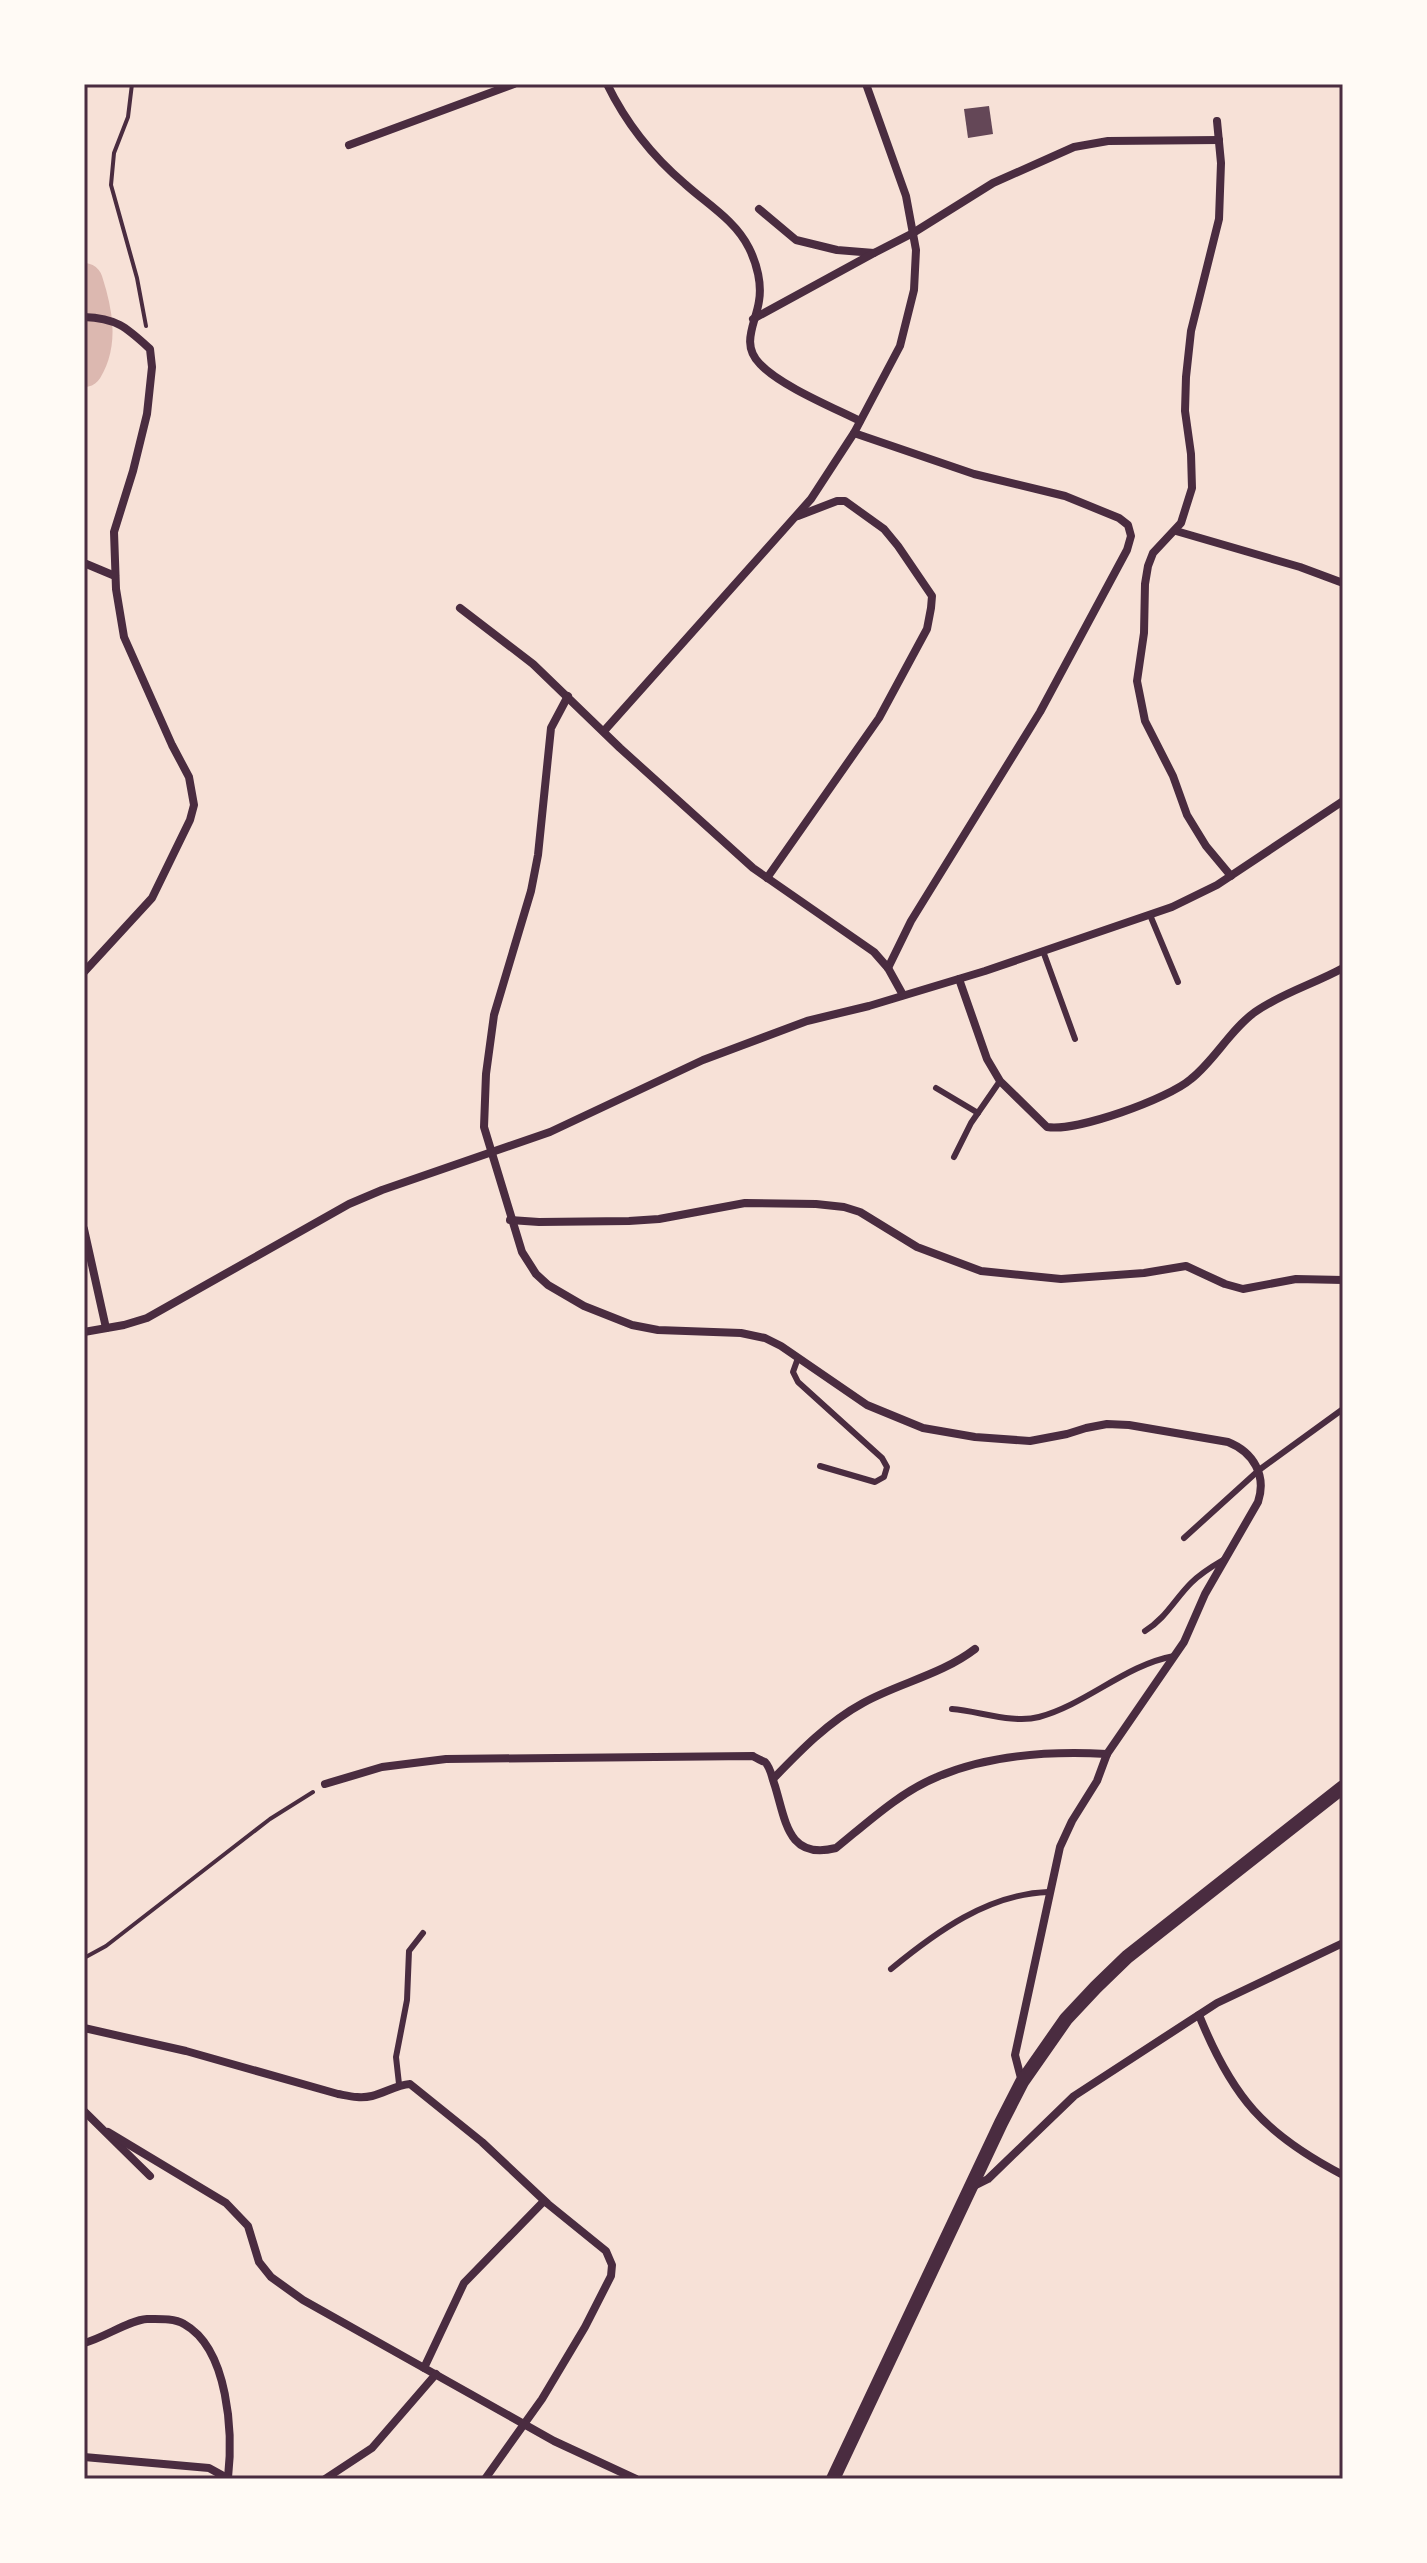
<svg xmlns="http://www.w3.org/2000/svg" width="1427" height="2563" viewBox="0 0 1427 2563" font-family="'Crimson Pro',serif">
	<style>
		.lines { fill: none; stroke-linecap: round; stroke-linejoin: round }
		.river { stroke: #dcb8b0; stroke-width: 38 }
		.building { fill: #644757 }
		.path { stroke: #4a2c40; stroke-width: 4 }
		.service { stroke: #4a2c40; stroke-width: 6 }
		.minor { stroke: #4a2c40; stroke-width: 8 }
		.tertiary { stroke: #4a2c40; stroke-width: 14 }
		.neatline { fill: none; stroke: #4a2c40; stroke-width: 3 }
	</style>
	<rect width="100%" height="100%" fill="#f7e1d7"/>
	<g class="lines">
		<path class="river" d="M 84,282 C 93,310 100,342 84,368"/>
	</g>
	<polygon class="building" points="989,106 993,134 968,138 964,109"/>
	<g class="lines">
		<g class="path">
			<polyline points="132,84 128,117 114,153 111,185 137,278 146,326"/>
			<polyline points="84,1958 106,1946 270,1819 313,1792"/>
		</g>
		<g class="service">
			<polyline points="1150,915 1178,982"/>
			<polyline points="1043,951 1075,1039"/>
			<polyline points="936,1088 978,1113"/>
			<polyline points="954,1157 971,1123 1000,1081"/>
			<polyline points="798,1358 793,1372 798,1382 882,1458 887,1467 884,1477 875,1482 820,1466"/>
			<polyline points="1184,1538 1259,1470 1343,1409"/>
			<path d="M 1145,1631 C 1165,1619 1175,1599 1191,1583 C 1201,1573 1211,1567 1223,1560"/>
			<path d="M 952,1709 C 979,1711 1013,1724 1039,1717 C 1087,1704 1125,1665 1174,1656"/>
			<path d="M 891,1969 C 936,1932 988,1894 1048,1892"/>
			<polyline points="399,2084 396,2057 407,2000 409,1951 423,1933"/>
		</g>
		<g class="minor">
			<path d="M 607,84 C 626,123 652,156 685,184 C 707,204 735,220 749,248 C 757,264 762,284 759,301 C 756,323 740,344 760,364 C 781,386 832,407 860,421"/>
			<polyline points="1217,121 1221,163 1219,219 1191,331 1186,377 1185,411 1191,454 1192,488 1181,523 1153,553 1148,566 1145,584 1144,633 1137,681 1145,721 1173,776 1187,815 1206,846 1231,876"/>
			<polyline points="349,145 514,84"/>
			<polyline points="759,209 796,240 837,250 874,253 913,233 993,183 1074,147 1108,141 1219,140"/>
			<path d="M 84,317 C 117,318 127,328 150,349 L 152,367 L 147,414 L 133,471 L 114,532 L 116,589 L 124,637 L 172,745 L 189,777 L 194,805 L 190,820 L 152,898 L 84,972"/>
			<polyline points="753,319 874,253"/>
			<polyline points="854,433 974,474 1065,496 1119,518 1128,525 1131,536 1127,550 1040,712 911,921 888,968"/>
			<polyline points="1176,531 1300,567 1343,583"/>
			<polyline points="84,563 115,576"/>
			<polyline points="460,608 533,664 620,748 753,868 874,952 888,968 903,995"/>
			<path d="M 568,696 L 551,728 L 538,855 L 531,891 L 494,1015 L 486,1074 L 484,1127 L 522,1252 L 536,1274 L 548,1285 L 584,1306 L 632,1325 L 658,1330 L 741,1333 L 765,1338 L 781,1346 L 867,1405 L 923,1428 L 975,1437 L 1030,1441 L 1067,1434 L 1086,1428 L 1107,1424 L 1129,1425 L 1228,1442 C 1253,1452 1267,1475 1258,1502 L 1205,1594 L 1184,1642 L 1107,1754 L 1097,1781 L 1072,1821 L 1060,1847 L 1015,2055 L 1022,2082"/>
			<polyline points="604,731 811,499 854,433 900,346 914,290 916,250 906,196 866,84"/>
			<polyline points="767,878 879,718 927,629 931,608 932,596 898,546 884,529 845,501 837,501 798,516"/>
			<path d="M 959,979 L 987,1059 L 1000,1081 L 1047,1127 C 1076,1132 1168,1099 1191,1079 C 1215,1060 1230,1030 1255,1012 C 1282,993 1314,984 1343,968"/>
			<polyline points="510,1220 539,1222 629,1221 659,1219 745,1203 816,1204 844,1207 860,1212 917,1247 981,1271 1061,1279 1144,1273 1186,1266 1225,1284 1243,1289 1296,1279 1343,1280"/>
			<polyline points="84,1229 106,1328"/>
			<polyline points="84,1332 124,1325 147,1318 349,1204 382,1190 550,1132 703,1060 807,1021 869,1006 985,971 1172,907 1217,885 1343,801"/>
			<path d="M 773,1779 C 800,1751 828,1722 863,1703 C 899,1683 941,1675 975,1649"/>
			<path d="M 325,1784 L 382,1767 L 446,1759 L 753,1756 C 754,1757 764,1762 765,1762 C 771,1768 772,1778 775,1786 C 786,1822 788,1860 836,1848 C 867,1823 900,1792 937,1777 C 990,1754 1051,1751 1107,1754"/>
			<path d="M 1199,2015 C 1232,2097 1264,2134 1343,2175"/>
			<path d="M 84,2028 L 186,2051 L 338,2094 C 349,2096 360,2099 372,2096 C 385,2093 396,2085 410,2084 L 482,2142 L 548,2204 L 606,2251 L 612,2265 L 611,2276 L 585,2327 L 542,2399 L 485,2479"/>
			<polyline points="84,2111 150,2176"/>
			<polyline points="108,2132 226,2203 248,2226 259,2262 271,2277 303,2300 554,2441 636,2479"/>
			<polyline points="972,2187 988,2179 1074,2096 1217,2003 1343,1943"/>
			<path d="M 84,2343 C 104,2338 129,2320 147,2319 C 159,2319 174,2318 184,2324 C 229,2349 233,2434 228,2478"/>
			<polyline points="424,2368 464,2283 544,2201"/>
			<polyline points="84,2457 209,2468 229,2479"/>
			<polyline points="325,2479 372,2448 436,2374"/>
		</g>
		<polyline class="tertiary" points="833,2479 1001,2123 1022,2082 1066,2019 1096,1987 1127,1957 1343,1787"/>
	</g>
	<rect width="1427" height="2563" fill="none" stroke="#fffaf5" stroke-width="172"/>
	<rect x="86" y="86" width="1255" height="2391" class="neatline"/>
</svg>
